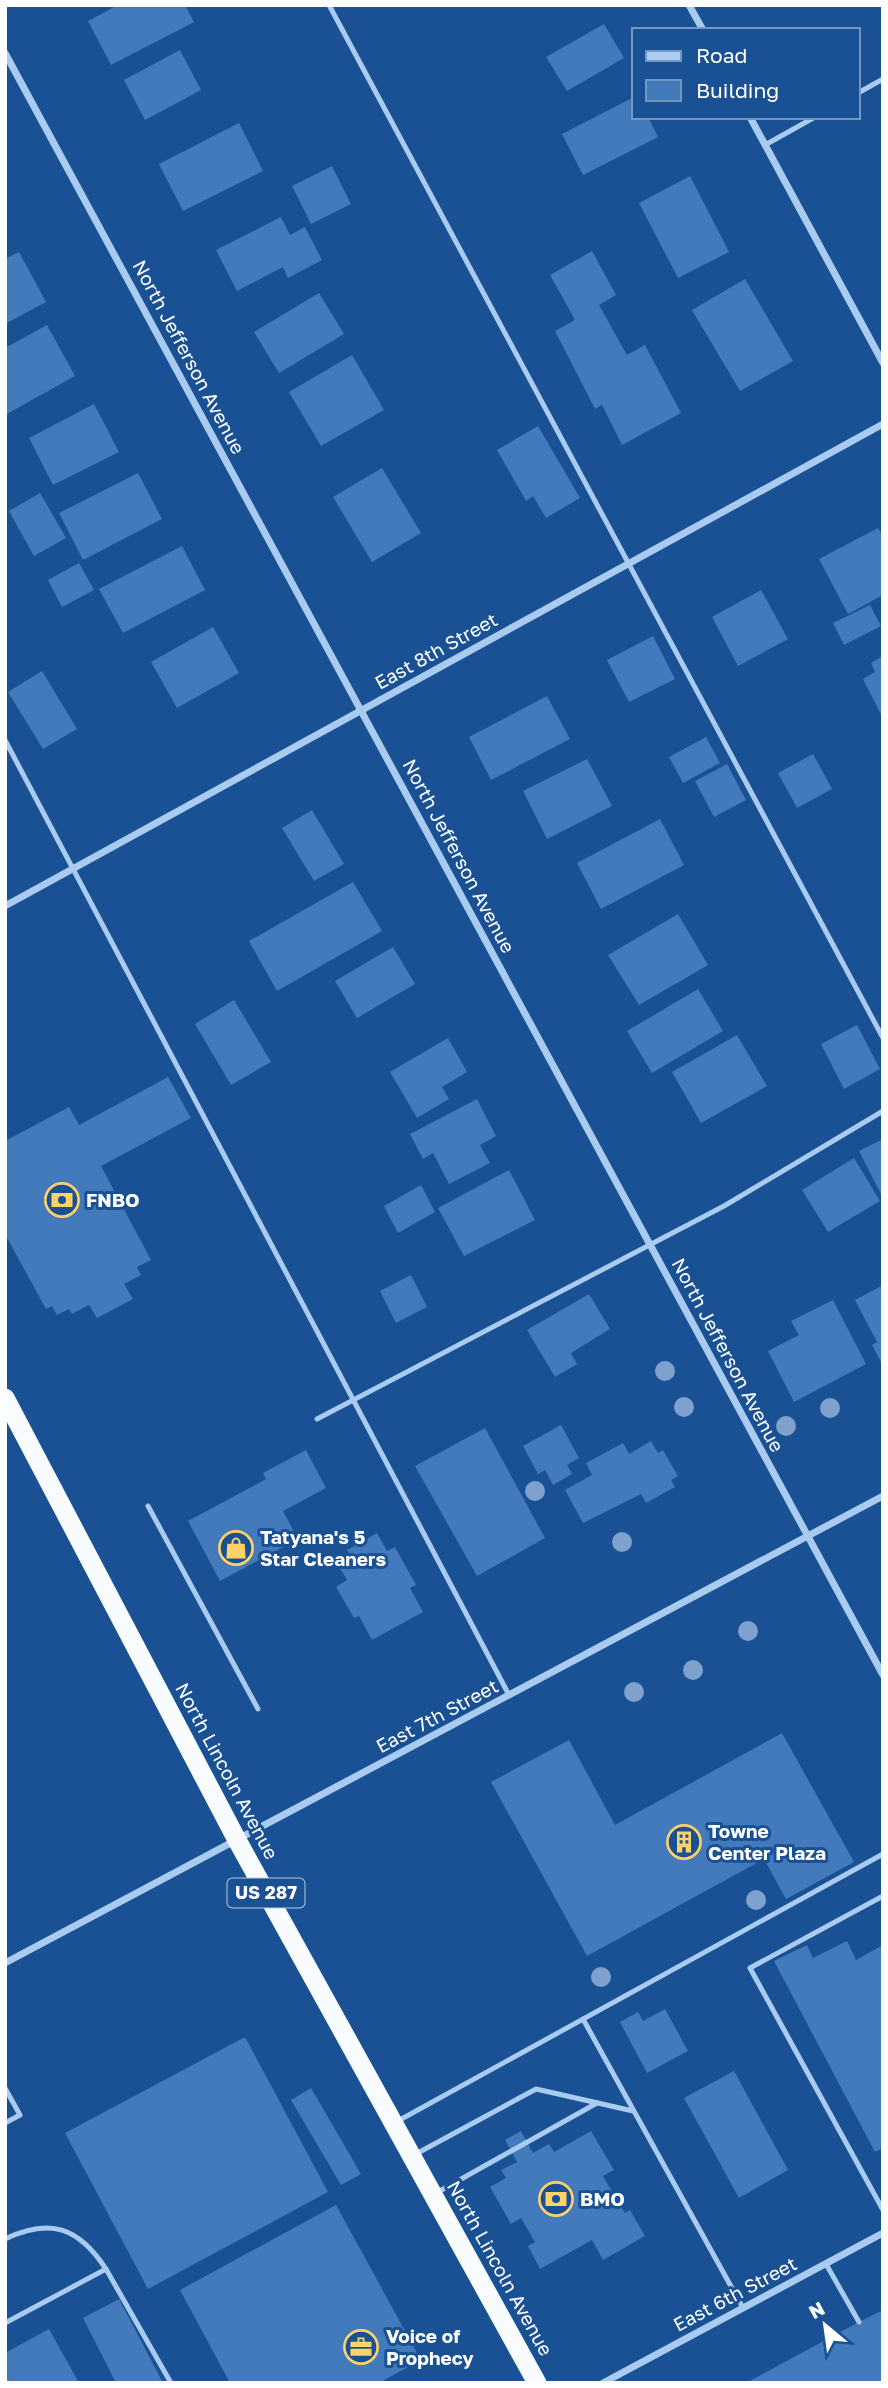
<svg xmlns="http://www.w3.org/2000/svg" width="888" height="2388" viewBox="0 0 888 2388" font-family="'Golos Text',sans-serif">
	<style>
		.building { fill: #427abb }
		.lines { fill: none; stroke-linecap: round; stroke-linejoin: round }
		.service { stroke: #aacbf0; stroke-width: 5 }
		.minor { stroke: #aacbf0; stroke-width: 7 }
		.trunk { stroke: #f9fcff; stroke-width: 19 }
		.tree { fill: #7ea2cd }
		.labels { text-anchor: middle; stroke-width: 6; stroke-linejoin: round; paint-order: stroke }
		.shield { fill: #195194; stroke: #bacbdf; stroke-width: 2 }
		.shield-label { font-size: 18px; font-weight: bold; fill: #fff }
		.street-label { font-size: 19px; fill: #fff; stroke: #195194 }
		.poi-label { font-size: 19px; font-weight: bold; fill: #fff; stroke: #195194; text-anchor: start }
	</style>
	<rect width="100%" height="100%" fill="#195194"/>
	<g class="building">
		<polygon points="118,5 185,5 194,22 111,65 88,21"/>
		<polygon points="604,24 624,58 567,91 546,57"/>
		<polygon points="180,50 201,90 145,120 124,80"/>
		<polygon points="634,97 634,117 648,117 658,137 583,175 562,134"/>
		<polygon points="239,123 263,171 183,211 159,164"/>
		<polygon points="332,166 351,204 311,224 292,186"/>
		<polygon points="690,176 729,252 678,278 639,203"/>
		<polygon points="281,217 290,235 305,227 322,260 288,278 283,267 237,291 216,250"/>
		<polygon points="592,251 616,295 599,305 627,355 645,345 681,413 622,445 602,405 595,409 555,331 575,320 550,275"/>
		<polygon points="19,252 46,302 5,324 5,259"/>
		<polygon points="745,279 793,361 740,391 692,310"/>
		<polygon points="319,293 344,334 279,373 254,332"/>
		<polygon points="47,325 75,376 5,415 5,348"/>
		<polygon points="352,355 384,410 321,446 289,392"/>
		<polygon points="94,404 119,452 53,485 29,438"/>
		<polygon points="538,426 580,498 546,518 533,496 526,501 497,450"/>
		<polygon points="382,468 421,533 372,562 333,497"/>
		<polygon points="138,473 162,519 83,560 59,513"/>
		<polygon points="40,493 66,538 34,556 9,511"/>
		<polygon points="878,528 883,536 883,595 848,614 819,559"/>
		<polygon points="182,546 205,590 123,633 99,589"/>
		<polygon points="79,563 94,590 62,607 48,580"/>
		<polygon points="761,590 788,639 738,666 712,617"/>
		<polygon points="870,605 881,626 844,645 833,623"/>
		<polygon points="213,627 239,673 177,708 151,662"/>
		<polygon points="653,636 675,679 629,702 607,660"/>
		<polygon points="883,656 883,718 863,679 875,672 871,663"/>
		<polygon points="42,671 77,729 43,749 8,692"/>
		<polygon points="547,696 570,739 491,780 469,737"/>
		<polygon points="706,737 720,763 683,783 669,757"/>
		<polygon points="813,754 832,789 797,808 778,773"/>
		<polygon points="587,759 612,806 547,839 523,791"/>
		<polygon points="727,764 746,800 714,817 695,781"/>
		<polygon points="312,810 344,864 314,881 282,828"/>
		<polygon points="660,819 684,865 601,909 577,863"/>
		<polygon points="353,882 382,931 277,991 249,941"/>
		<polygon points="678,914 708,965 639,1005 608,955"/>
		<polygon points="393,947 415,984 357,1018 335,981"/>
		<polygon points="698,989 723,1031 652,1073 627,1031"/>
		<polygon points="234,1000 271,1062 231,1085 195,1024"/>
		<polygon points="857,1025 880,1069 844,1089 821,1044"/>
		<polygon points="737,1035 767,1086 701,1123 672,1072"/>
		<polygon points="448,1038 467,1072 442,1087 449,1099 417,1118 390,1072"/>
		<polygon points="168,1077 191,1118 101,1166 151,1260 137,1267 141,1275 124,1284 133,1299 97,1318 89,1305 72,1314 69,1309 57,1315 52,1306 46,1309 5,1234 5,1141 69,1107 79,1125"/>
		<polygon points="477,1099 496,1136 480,1145 490,1163 449,1184 433,1153 423,1159 410,1134"/>
		<polygon points="883,1139 883,1198 859,1151"/>
		<polygon points="854,1158 880,1201 828,1232 802,1190"/>
		<polygon points="509,1170 535,1220 464,1256 438,1208"/>
		<polygon points="421,1185 435,1212 398,1233 384,1206"/>
		<polygon points="411,1275 427,1307 396,1323 380,1291"/>
		<polygon points="883,1285 883,1366 872,1345 877,1342 855,1300"/>
		<polygon points="589,1294 610,1329 571,1353 577,1364 555,1377 527,1330"/>
		<polygon points="833,1300 866,1364 794,1402 768,1351 799,1335 791,1321"/>
		<polygon points="561,1425 579,1458 567,1465 572,1474 553,1485 545,1470 538,1474 523,1446"/>
		<polygon points="485,1428 545,1538 477,1576 415,1466"/>
		<polygon points="651,1441 658,1453 663,1450 678,1476 671,1480 675,1487 646,1503 641,1494 583,1523 565,1490 592,1475 586,1463 623,1443 629,1454"/>
		<polygon points="306,1450 326,1488 283,1511 298,1539 220,1581 188,1521 266,1479 263,1473"/>
		<polygon points="377,1533 387,1551 395,1547 416,1585 410,1588 423,1612 372,1640 359,1616 354,1618 336,1587 347,1580 338,1565 351,1558 347,1550"/>
		<polygon points="782,1733 854,1862 786,1899 764,1859 587,1956 491,1782 569,1740 615,1825"/>
		<polygon points="847,1941 856,1960 883,1945 883,2148 875,2152 774,1961 807,1945 813,1958"/>
		<polygon points="665,2009 688,2051 647,2073 620,2022 638,2012 643,2021"/>
		<polygon points="245,2037 328,2192 148,2289 65,2133"/>
		<polygon points="734,2071 788,2170 739,2198 684,2098"/>
		<polygon points="311,2088 361,2174 341,2185 291,2100"/>
		<polygon points="521,2131 533,2153 549,2144 554,2152 591,2131 614,2170 603,2176 625,2213 630,2210 645,2236 603,2260 592,2240 540,2269 528,2246 535,2242 521,2218 511,2224 490,2187 506,2178 501,2170 517,2162 505,2140"/>
		<polygon points="336,2205 421,2360 379,2383 230,2383 180,2290"/>
		<polygon points="119,2299 163,2383 116,2383 83,2318"/>
		<polygon points="883,2310 883,2383 746,2383 859,2322"/>
		<polygon points="49,2329 79,2383 5,2383 5,2353"/>
	</g>
	<g class="lines">
		<g class="service">
			<polyline points="329,5 883,1038"/>
			<polyline points="858,93 883,79"/>
			<polyline points="765,145 815,117"/>
			<polyline points="5,740 509,1695"/>
			<polyline points="317,1419 724,1206 883,1111"/>
			<polyline points="148,1506 258,1709"/>
			<polyline points="883,1896 750,1968 883,2210"/>
			<polyline points="583,2019 743,2308"/>
			<polyline points="5,2088 20,2115 5,2123"/>
			<polyline points="396,2122 883,1854"/>
			<polyline points="414,2155 536,2089 633,2111"/>
			<polyline points="438,2192 597,2103"/>
			<path d="M 5,2239 C 51,2217 79,2228 106,2269 L 171,2383"/>
			<polyline points="826,2264 859,2322"/>
			<polyline points="5,2323 106,2269"/>
		</g>
		<g class="minor">
			<polyline points="689,5 703,30"/>
			<polyline points="5,53 883,1675"/>
			<polyline points="750,117 883,363"/>
			<polyline points="5,906 883,424"/>
			<polyline points="5,1963 883,1496"/>
			<polyline points="603,2383 883,2233"/>
		</g>
		<polyline class="trunk" points="5,1398 237,1840 537,2383"/>
	</g>
	<g class="tree">
		<circle cx="665" cy="1371" r="10"/>
		<circle cx="684" cy="1407" r="10"/>
		<circle cx="830" cy="1408" r="10"/>
		<circle cx="786" cy="1426" r="10"/>
		<circle cx="535" cy="1491" r="10"/>
		<circle cx="622" cy="1542" r="10"/>
		<circle cx="748" cy="1631" r="10"/>
		<circle cx="693" cy="1670" r="10"/>
		<circle cx="634" cy="1692" r="10"/>
		<circle cx="756" cy="1900" r="10"/>
		<circle cx="601" cy="1977" r="10"/>
	</g>
	<defs>
		<g id="bank-ring" transform="scale(1.75)"><circle r="9.5" fill="#195194" stroke="#ffd169" stroke-width="1.5"/><path d="M-6-4H6V4H-6ZM0-2.3a2.3 2.3 0 1 0 0 4.6a2.3 2.3 0 1 0 0-4.6Z" fill="#ffd169"/></g>
		<g id="shop-ring" transform="scale(1.75)"><circle r="9.5" fill="#195194" stroke="#ffd169" stroke-width="1.5"/><path d="M-5-2.5h2.3a2.7 3.5 0 0 1 5.4 0H5L5.5 6h-11ZM-1.5-2.5h3a1.5 2.3 0 0 0-3 0Z" fill="#ffd169"/></g>
		<g id="building-ring" transform="scale(1.75)"><circle r="9.5" fill="#195194" stroke="#ffd169" stroke-width="1.5"/><path d="M-4-6H4V6H1V3H-1V6H-4ZM-2.5-4.3h1.7v1.8h-1.7ZM.8-4.3h1.7v1.8H.8ZM-2.5-1h1.7V.8h-1.7ZM.8-1h1.7V.8H.8Z" fill="#ffd169"/></g>
		<g id="office-ring" transform="scale(1.75)"><circle r="9.5" fill="#195194" stroke="#ffd169" stroke-width="1.5"/><path d="M-6-3h4V-5.5h4V-3h4V5H-6ZM-1-4.5V-3h2v-1.5ZM-6 0V1H6V0Z" fill="#ffd169"/></g>
	</defs>
	<g fill-rule="evenodd">
		<use href="#bank-ring" x="62" y="1200"/>
		<use href="#shop-ring" x="236" y="1548"/>
		<use href="#building-ring" x="684" y="1842"/>
		<use href="#bank-ring" x="556" y="2199"/>
		<use href="#office-ring" x="361" y="2347"/>
	</g>
	<g class="labels">
		<rect class="shield" x="227.5" y="1878.5" width="77" height="29" rx="5"/>
		<g class="shield-label">
			<text x="266" y="1899">US 287</text>
		</g>
		<g class="street-label">
			<text transform="translate(189 357) rotate(62)" y="7">North Jefferson Avenue</text>
			<text transform="translate(436 651) rotate(-29)" y="7">East 8th Street</text>
			<text transform="translate(459 856) rotate(62)" y="7">North Jefferson Avenue</text>
			<text transform="translate(728 1355) rotate(62)" y="7">North Jefferson Avenue</text>
			<text transform="translate(437 1716) rotate(-28)" y="7">East 7th Street</text>
			<text transform="translate(227 1771) rotate(62)" y="7">North Lincoln Avenue</text>
			<text transform="translate(500 2268) rotate(61)" y="7">North Lincoln Avenue</text>
			<text transform="translate(735 2294) rotate(-28)" y="7">East 6th Street</text>
		</g>
		<g class="poi-label">
			<text x="86" y="1207">FNBO</text>
			<text x="260" y="1544">Tatyana's 5<tspan x="260" dy="22">Star Cleaners</tspan></text>
			<text x="708" y="1838">Towne<tspan x="708" dy="22">Center Plaza</tspan></text>
			<text x="580" y="2206">BMO</text>
			<text x="386" y="2343">Voice of<tspan x="386" dy="22">Prophecy</tspan></text>
		</g>
	</g>
	<rect width="888" height="2388" fill="none" stroke="#ffffff" stroke-width="14"/>
	<rect x="632" y="28" width="228" height="91" fill="#195194" stroke="#7597bf" stroke-width="2"/>
	<rect x="646" y="51" width="35" height="10" fill="#aacbf0" stroke="#7597bf" stroke-width="2"/>
	<text x="696" y="63" font-size="21" fill="#ffffff">Road</text>
	<rect x="646" y="80" width="35" height="21" fill="#427abb" stroke="#7597bf" stroke-width="2"/>
	<text x="696" y="98" font-size="21" fill="#ffffff">Building</text>
	<g transform="translate(825 2325) rotate(331)" stroke="#195194" stroke-width="5" paint-order="stroke">
	<path d="M0-5L12 26L0 18L-12 26Z" fill="#ffffff"/>
	<text y="-10" font-size="19" font-weight="bold" text-anchor="middle" fill="#ffffff">N</text>
	</g>
</svg>
